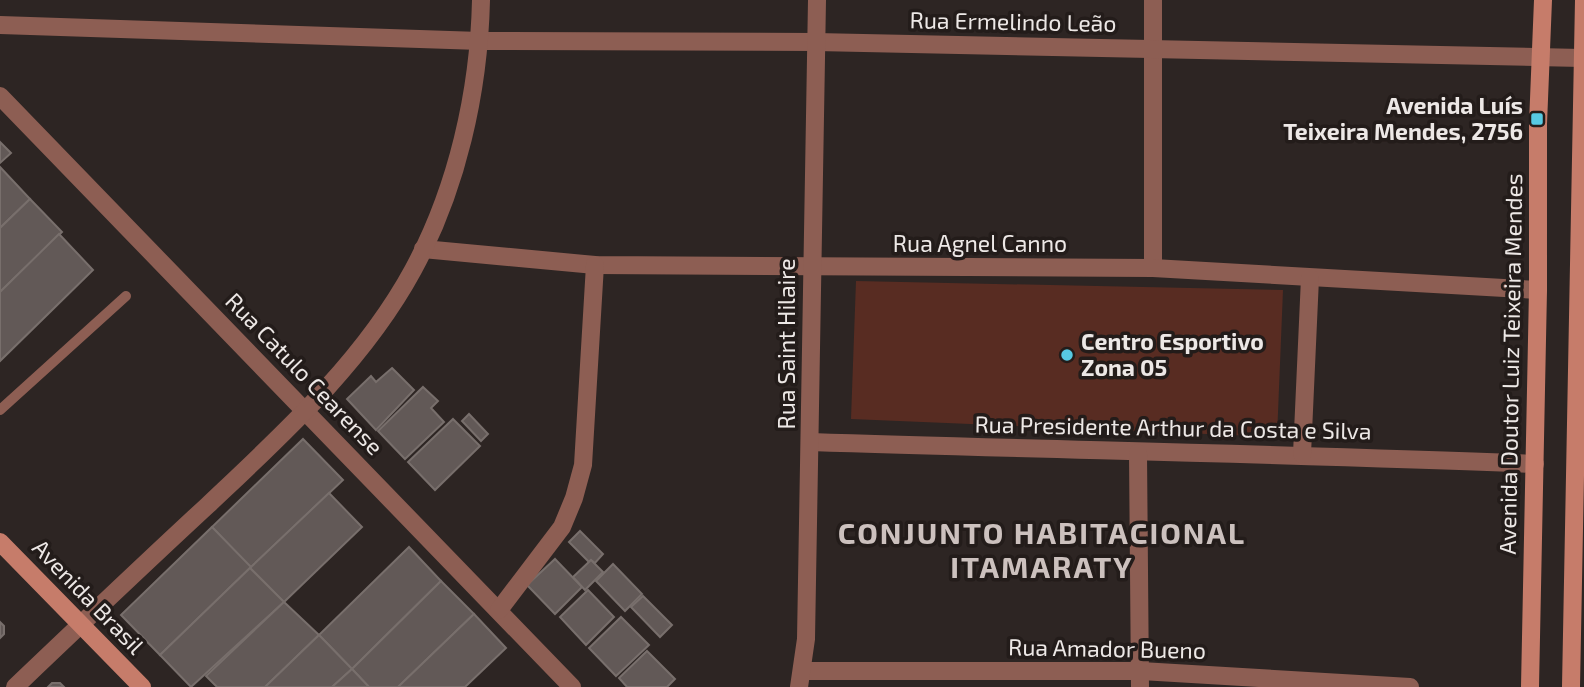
<svg xmlns="http://www.w3.org/2000/svg" width="1584" height="687" viewBox="0 0 1584 687" font-family="'Exo 2',sans-serif">
	<style>
		.green { fill: #582c22 }
		.building { fill: #625957; stroke: #786f6c; stroke-width: 2 }
		.lines { fill: none; stroke-linecap: round; stroke-linejoin: round }
		.lane { stroke: #8d5e53; stroke-width: 10 }
		.street { stroke: #8d5e53; stroke-width: 18 }
		.secondary { stroke: #c67c6a; stroke-width: 18 }
		.poi-dot { fill: #57c9e2; stroke: #231c1a; stroke-width: 2.5 }
		.labels { text-anchor: middle; stroke-width: 7; stroke-linejoin: round; paint-order: stroke }
		.street-label { font-size: 23px; fill: #ede8e6; stroke: #231c1a }
		.poi-label { font-size: 23px; font-weight: bold; fill: #ede8e6; stroke: #231c1a; text-anchor: end }
		.district-label { font-size: 30px; font-weight: bold; letter-spacing: 2px; fill: #ccc1be; stroke: #231c1a }
	</style>
	<rect width="100%" height="100%" fill="#2d2523"/>
	<polygon class="green" points="856,281 1283,290 1277,437 851,419"/>
	<g class="building">
		<polygon points="0,142 11,153 0,163"/>
		<polygon points="0,167 30,199 0,228"/>
		<polygon points="30,199 62,232 0,292 0,228"/>
		<polygon points="59,234 93,270 0,361 0,292"/>
		<polygon points="392,368 414,390 376,430 347,399 371,376 376,382"/>
		<polygon points="423,387 438,401 431,408 444,422 405,459 378,431"/>
		<polygon points="469,414 488,434 481,441 462,421"/>
		<polygon points="453,419 480,446 435,490 408,462"/>
		<polygon points="303,439 343,480 250,568 212,527"/>
		<polygon points="329,493 362,527 284,602 250,568"/>
		<polygon points="212,527 251,567 160,655 121,615"/>
		<polygon points="580,531 603,554 595,563 591,560 589,562 569,542"/>
		<polygon points="409,547 441,581 352,669 319,635"/>
		<polygon points="555,559 582,587 555,614 527,585"/>
		<polygon points="591,560 603,572 585,590 573,577"/>
		<polygon points="613,564 642,594 625,611 596,581"/>
		<polygon points="250,568 284,602 191,687 160,655"/>
		<polygon points="441,581 474,614 398,687 369,687 352,669"/>
		<polygon points="588,590 614,617 586,645 560,617"/>
		<polygon points="643,596 672,625 660,637 631,607"/>
		<polygon points="284,602 319,635 265,687 217,687 206,676"/>
		<polygon points="474,614 506,648 465,687 398,687"/>
		<polygon points="621,617 649,645 616,676 589,648"/>
		<polygon points="0,622 4,626 4,634 0,638"/>
		<polygon points="319,635 352,669 332,687 265,687"/>
		<polygon points="647,651 675,679 667,687 627,687 619,678"/>
		<polygon points="352,669 369,687 332,687"/>
		<polygon points="52,683 60,683 64,687 48,687"/>
	</g>
	<g class="lines">
		<polyline class="lane" points="0,410 126,296"/>
		<g class="street">
			<polyline points="1153,0 1153,268"/>
			<polyline points="0,25 480,41 816,42 1582,58"/>
			<polyline points="0,96 572,687"/>
			<polyline points="423,249 595,265 1153,268 1538,290"/>
			<path d="M 811,442 C 1052,450 1294,454 1535,464"/>
			<polyline points="1138,453 1140,687"/>
			<polyline points="1302,454 1310,278"/>
			<polyline points="499,610 562,527 574,498 583,465 595,265"/>
			<polyline points="802,671 1141,671 1410,687"/>
			<path d="M 15,687 C 79,626 143,565 208,505 C 283,434 363,362 413,270 C 457,189 479,92 481,0"/>
			<polyline points="799,687 806,639 817,0"/>
		</g>
		<g class="secondary">
			<polyline points="0,542 142,687"/>
			<polyline points="1530,687 1538,290 1538,124 1543,0"/>
			<polyline points="1571,687 1584,0"/>
		</g>
	</g>
	<g class="poi-dot">
		<rect x="1530" y="112" width="14" height="14" rx="3.5"/>
		<circle cx="1067" cy="355" r="7"/>
	</g>
	<g class="labels">
		<g class="street-label">
			<text transform="translate(1013 22) rotate(1)" y="8">Rua Ermelindo Leão</text>
			<text x="980" y="252">Rua Agnel Canno</text>
			<text transform="translate(787 344) rotate(-90)" y="8">Rua Saint Hilaire</text>
			<text transform="translate(1511 364) rotate(-89)" y="8">Avenida Doutor Luiz Teixeira Mendes</text>
			<text transform="translate(304 374) rotate(46)" y="8">Rua Catulo Cearense</text>
			<text transform="translate(1173 428) rotate(1)" y="8">Rua Presidente Arthur da Costa e Silva</text>
			<text transform="translate(88 597) rotate(46)" y="8">Avenida Brasil</text>
			<text transform="translate(1107 649) rotate(1)" y="8">Rua Amador Bueno</text>
		</g>
		<g class="poi-label">
			<text x="1523" y="114">Avenida Luís<tspan x="1523" dy="26">Teixeira Mendes, 2756</tspan></text>
			<text x="1081" y="350" text-anchor="start">Centro Esportivo<tspan x="1081" dy="26">Zona 05</tspan></text>
		</g>
		<g class="district-label">
			<text x="1042" y="544">CONJUNTO HABITACIONAL<tspan x="1042" dy="34">ITAMARATY</tspan></text>
		</g>
	</g>
</svg>
